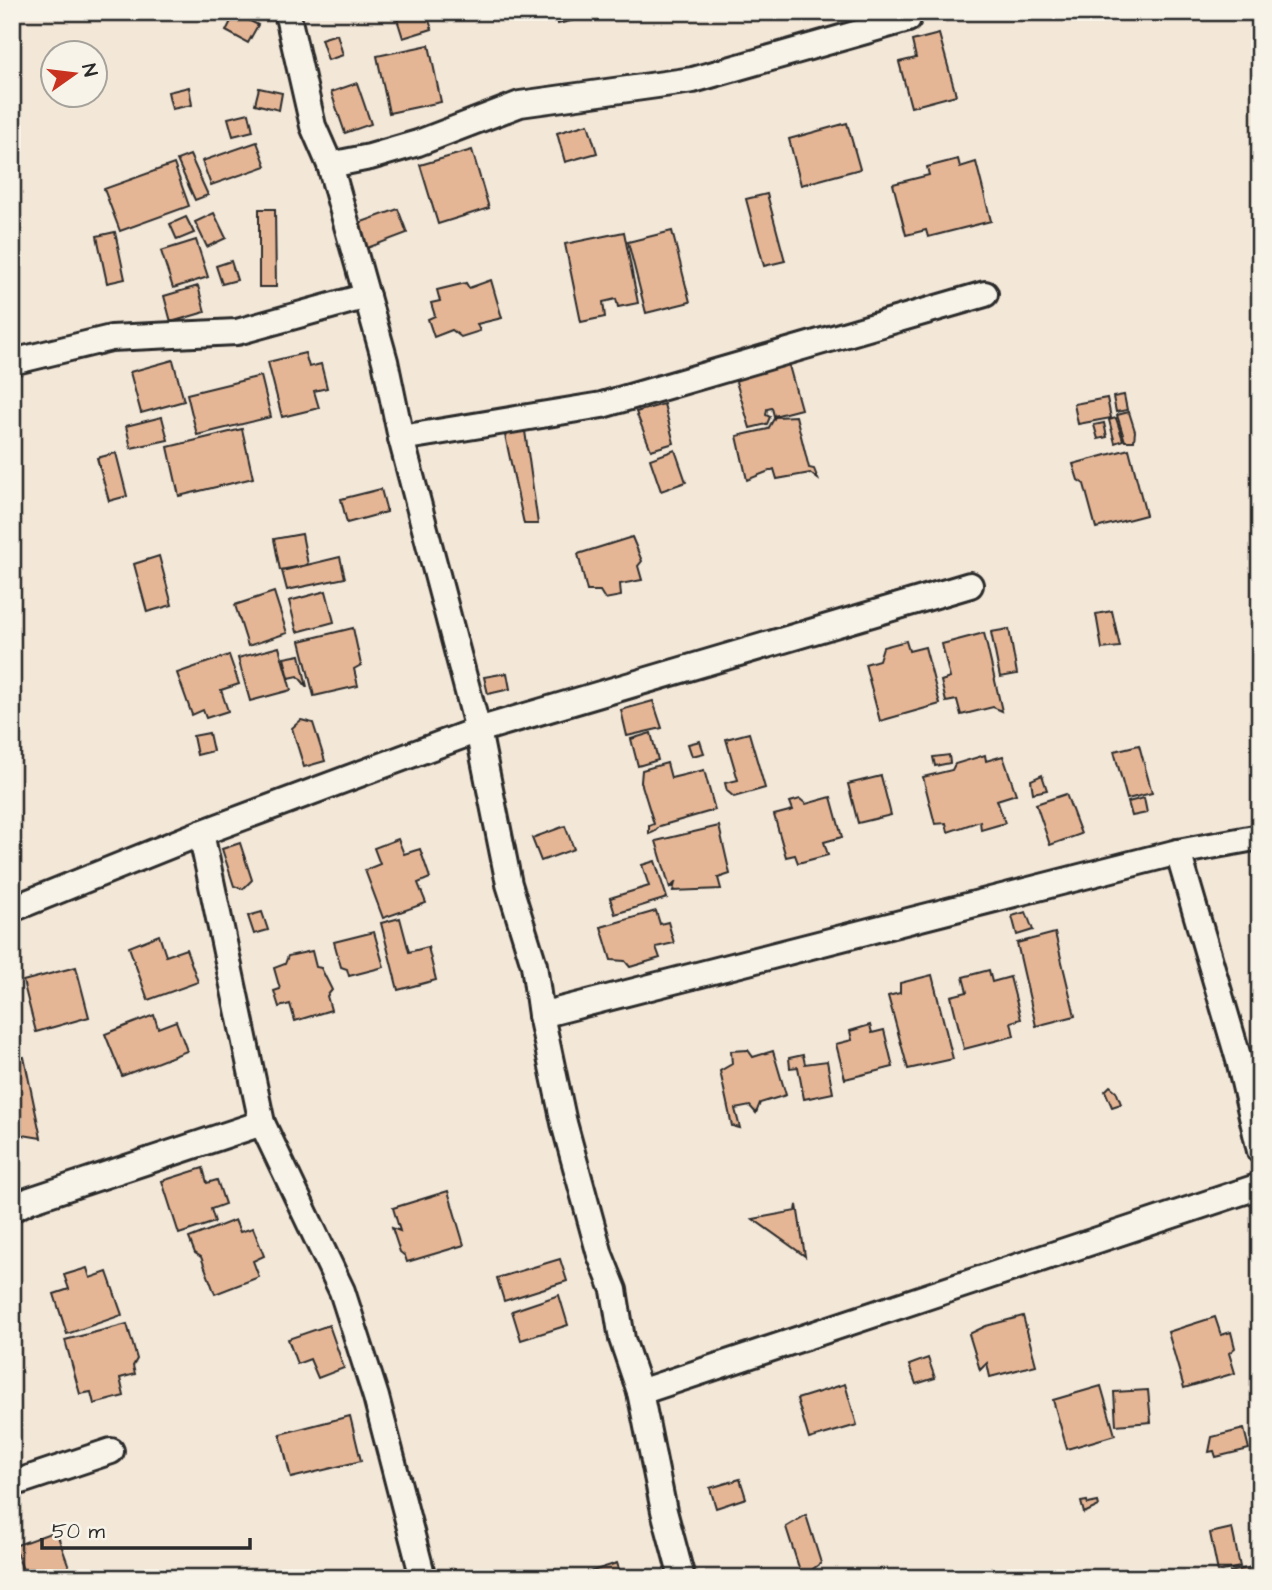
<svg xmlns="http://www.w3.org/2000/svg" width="1272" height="1590" viewBox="0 0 1272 1590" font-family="'Architects Daughter',sans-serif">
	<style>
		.building { fill: #e5b696; stroke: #2b2b2b; stroke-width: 2 }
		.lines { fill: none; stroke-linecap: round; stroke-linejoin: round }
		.minor-casing { stroke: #2b2b2b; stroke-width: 30 }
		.minor { stroke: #f7f3e8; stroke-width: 24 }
	</style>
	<rect width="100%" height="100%" fill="#f3e7d8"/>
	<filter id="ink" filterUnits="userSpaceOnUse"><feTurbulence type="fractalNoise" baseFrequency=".0143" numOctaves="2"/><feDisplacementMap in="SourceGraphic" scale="14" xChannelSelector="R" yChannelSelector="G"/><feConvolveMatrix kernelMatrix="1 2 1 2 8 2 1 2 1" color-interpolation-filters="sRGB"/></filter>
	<g filter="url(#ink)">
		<g class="building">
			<polygon points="420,12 426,12 432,29 403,38 397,19"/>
			<polygon points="555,12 590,12 591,16 558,24"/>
			<polygon points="235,13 258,25 248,43 226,31"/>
			<polygon points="337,34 343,55 328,60 321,39"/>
			<polygon points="939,34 956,95 911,107 899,62 916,58 912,41"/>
			<polygon points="429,45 441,102 389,113 377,56"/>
			<polygon points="357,83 371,124 345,133 331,92"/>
			<polygon points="189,87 192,105 172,109 168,92"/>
			<polygon points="259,88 282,93 279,110 255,104"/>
			<polygon points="249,113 253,131 233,136 228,118"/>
			<polygon points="847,123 860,169 801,185 789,139"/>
			<polygon points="588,124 597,153 565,162 557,133"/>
			<polygon points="257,142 266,166 211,185 202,161"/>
			<polygon points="472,150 489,208 438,224 420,165"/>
			<polygon points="190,155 208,195 195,200 177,160"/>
			<polygon points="958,159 960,167 976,162 991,221 928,237 926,230 906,235 893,184 929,175 927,167"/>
			<polygon points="174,164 189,206 120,231 104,189"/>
			<polygon points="767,194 785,261 764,266 746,199"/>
			<polygon points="259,209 275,209 276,287 259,287"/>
			<polygon points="398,209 407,233 362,250 353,225"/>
			<polygon points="214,213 226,238 207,247 195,222"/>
			<polygon points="186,217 194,233 177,240 170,224"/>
			<polygon points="672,231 690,302 646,313 628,242"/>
			<polygon points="115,232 125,279 107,283 97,236"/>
			<polygon points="624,232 638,303 618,307 616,299 603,302 605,317 581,322 565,244"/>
			<polygon points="196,240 208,277 173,288 161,251"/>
			<polygon points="231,261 237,280 222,284 216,266"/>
			<polygon points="491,280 502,318 477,324 480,331 461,337 452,330 434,337 428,319 435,316 431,303 440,301 437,290 466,283 469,288"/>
			<polygon points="198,286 205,312 171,322 164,296"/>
			<polygon points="305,353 309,367 321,364 327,388 314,391 319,408 282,417 268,362"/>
			<polygon points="173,360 184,401 141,413 130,372"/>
			<polygon points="788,362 801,409 774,416 772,408 767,409 766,415 770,417 767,424 750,428 734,375"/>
			<polygon points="261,376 271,417 197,435 187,394"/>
			<polygon points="1124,395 1127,410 1116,412 1113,397"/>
			<polygon points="1107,398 1111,418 1078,424 1074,404"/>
			<polygon points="664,404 674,443 651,450 636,412"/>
			<polygon points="1129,412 1135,431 1134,441 1125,441 1117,415"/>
			<polygon points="796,416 809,468 814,469 818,479 810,473 777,479 774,469 747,480 737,436 768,429 775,417"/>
			<polygon points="162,417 168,440 131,448 126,426"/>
			<polygon points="1116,418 1123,440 1115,443 1109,420"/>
			<polygon points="1104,423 1107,437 1098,439 1094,425"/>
			<polygon points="242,429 253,478 179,496 168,447"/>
			<polygon points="515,430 525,431 538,524 524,524 505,435"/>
			<polygon points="1129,449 1146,515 1096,528 1084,484 1078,480 1073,464"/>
			<polygon points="675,450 686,482 661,491 650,459"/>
			<polygon points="116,453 127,496 109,501 97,458"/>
			<polygon points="381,489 387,512 347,523 341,499"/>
			<polygon points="302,534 308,565 280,570 274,539"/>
			<polygon points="632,537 642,561 638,566 642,580 620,584 621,596 605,599 600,591 587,591 578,554"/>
			<polygon points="159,556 172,605 147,612 134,564"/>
			<polygon points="340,557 345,578 287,590 282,571"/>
			<polygon points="326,591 334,622 297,632 289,601"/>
			<polygon points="274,592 287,633 248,646 235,605"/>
			<polygon points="1112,611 1120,647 1102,649 1096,614"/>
			<polygon points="353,628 361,665 354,669 358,686 314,696 300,641"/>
			<polygon points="1009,629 1017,674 1000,677 991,632"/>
			<polygon points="984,633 1002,711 993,707 961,715 957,700 946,702 941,681 950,678 942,644"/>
			<polygon points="906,641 909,651 925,647 940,704 880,721 865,664 879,660 883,647"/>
			<polygon points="279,647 291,690 250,701 238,658"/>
			<polygon points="229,655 239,684 221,690 228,711 206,718 203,710 192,715 177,673"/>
			<polygon points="300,655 307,687 298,676 289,678 284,658"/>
			<polygon points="507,673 510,689 488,694 484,677"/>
			<polygon points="653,701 662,728 627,736 621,710"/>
			<polygon points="301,720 313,723 325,761 304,767 292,728"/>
			<polygon points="209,733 213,751 197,755 193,736"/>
			<polygon points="651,733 658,760 638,766 631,739"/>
			<polygon points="749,733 765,788 734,797 727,791 725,783 738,780 726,739"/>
			<polygon points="700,741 704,753 692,756 688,744"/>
			<polygon points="1139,745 1152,793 1127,799 1114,751"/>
			<polygon points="949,755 950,763 935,766 933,757"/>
			<polygon points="985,755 986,761 1003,756 1016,794 997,800 1005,823 981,830 980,821 948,832 946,823 935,824 923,777 952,770 955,764"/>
			<polygon points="667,763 671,778 704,770 715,810 660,826 654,832 649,834 649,826 654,824 641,782 642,770"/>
			<polygon points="1042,775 1047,790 1033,793 1031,780"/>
			<polygon points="881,776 891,815 858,823 848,784"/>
			<polygon points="1066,794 1081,834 1050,845 1036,804"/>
			<polygon points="831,797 842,837 824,842 828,855 798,863 795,855 786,857 774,815 793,810 790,802 800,799 806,804"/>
			<polygon points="1144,798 1147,813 1132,816 1128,802"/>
			<polygon points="565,826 574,849 541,861 532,838"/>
			<polygon points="719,826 730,874 718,878 721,889 673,891 675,883 670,888 656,841"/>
			<polygon points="398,839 404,854 420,849 430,878 418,883 426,903 383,918 365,870 380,864 374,848"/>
			<polygon points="240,843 252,880 243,889 234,886 222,849"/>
			<polygon points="655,861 667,898 615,914 610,898 649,886 642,865"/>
			<polygon points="656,911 660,924 668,922 674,943 656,947 660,958 630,967 625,961 611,960 601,927"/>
			<polygon points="262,912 268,930 254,934 248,916"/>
			<polygon points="1026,912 1033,930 1017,935 1012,916"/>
			<polygon points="400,918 409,952 428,947 436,980 398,990 381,923"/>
			<polygon points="374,932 384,967 349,976 347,969 341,967 334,942"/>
			<polygon points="1055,933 1075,1016 1036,1026 1017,943"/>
			<polygon points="159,935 166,956 186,949 198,982 148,1000 129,947"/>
			<polygon points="312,951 316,967 321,968 332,990 327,996 331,1010 295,1021 290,1004 279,1007 274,991 280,989 274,968 285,964 288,956"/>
			<polygon points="76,967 89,1017 36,1032 23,981"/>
			<polygon points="989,970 992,982 1010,977 1021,1019 1011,1022 1014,1036 964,1049 951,996 967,992 963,977"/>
			<polygon points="932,975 953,1059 908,1069 888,996 900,993 900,983"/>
			<polygon points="154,1015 158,1028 176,1021 187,1051 122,1076 105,1034"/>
			<polygon points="870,1025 872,1033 884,1030 893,1067 845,1079 836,1044 852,1040 850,1031"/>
			<polygon points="748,1050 753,1057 773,1051 786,1095 760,1103 756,1113 750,1106 735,1109 740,1128 732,1126 720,1071 732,1064 731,1051"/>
			<polygon points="803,1055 805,1064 827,1061 833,1093 804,1099 798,1067 790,1068 789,1058"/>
			<polygon points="24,1057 41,1138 17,1134 12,1136 12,1060"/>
			<polygon points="1110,1086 1116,1091 1121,1104 1112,1107 1105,1091"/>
			<polygon points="203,1168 207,1183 217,1180 225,1204 211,1209 215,1222 179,1234 162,1181"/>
			<polygon points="448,1191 464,1245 407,1262 405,1256 400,1252 392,1228 400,1231 393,1208"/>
			<polygon points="797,1205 805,1256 753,1219 796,1211"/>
			<polygon points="235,1220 240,1232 253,1228 264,1256 253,1261 259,1277 215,1294 201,1257 195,1253 189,1238"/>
			<polygon points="560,1259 567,1281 504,1301 497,1278"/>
			<polygon points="87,1268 90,1278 107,1272 122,1315 67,1334 54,1294 69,1289 64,1275"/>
			<polygon points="559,1295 568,1325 521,1340 512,1311"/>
			<polygon points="1023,1316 1036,1365 990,1377 987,1363 980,1370 969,1334 986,1326"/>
			<polygon points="1215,1317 1221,1335 1231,1332 1235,1348 1229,1353 1235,1373 1184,1388 1168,1332"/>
			<polygon points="127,1324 137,1359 133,1366 135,1374 120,1378 124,1396 94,1404 91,1392 80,1394 65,1340"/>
			<polygon points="329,1325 344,1368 318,1378 310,1359 297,1364 288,1339"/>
			<polygon points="928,1358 935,1378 916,1384 909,1365"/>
			<polygon points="845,1384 857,1425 809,1439 797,1399"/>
			<polygon points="1101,1386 1115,1435 1067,1449 1053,1400"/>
			<polygon points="1148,1390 1151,1422 1116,1425 1114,1392"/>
			<polygon points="350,1416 361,1461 291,1478 280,1434"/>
			<polygon points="1244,1429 1249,1449 1216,1457 1214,1451 1209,1452 1212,1437"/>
			<polygon points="740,1479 746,1498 716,1508 710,1488"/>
			<polygon points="1087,1501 1088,1504 1098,1502 1099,1506 1084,1513 1081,1502"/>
			<polygon points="806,1515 821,1563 802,1577 786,1527"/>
			<polygon points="1232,1528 1240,1567 1218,1572 1210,1533"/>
			<polygon points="56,1531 73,1578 26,1578 14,1546"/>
			<polygon points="617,1563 622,1578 571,1578"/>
			<polygon points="1260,1565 1260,1578 1232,1578 1230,1572"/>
		</g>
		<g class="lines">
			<g class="minor-casing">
				<g id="minor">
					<polyline points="287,12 313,126 330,165 385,361 401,438 478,730 509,884 534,965 541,1015 564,1123 600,1255 614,1290 622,1339 640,1392 664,1511 682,1578"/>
					<polyline points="330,165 370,157 418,143 520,104 693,80 908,19"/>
					<polyline points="12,362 111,338 237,332 367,296"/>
					<polyline points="401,438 602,405 985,294"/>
					<polyline points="201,833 262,1123 342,1291 376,1397 423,1578"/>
					<polyline points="1178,852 1239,1060 1260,1151"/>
					<polyline points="12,909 201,833 478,730 970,585"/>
					<polyline points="541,1015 1178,852 1260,837"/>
					<polyline points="12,1209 30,1200 262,1123"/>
					<polyline points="640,1392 1260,1186"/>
					<polyline points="12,1484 111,1451"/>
				</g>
			</g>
			<use href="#minor" class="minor"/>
		</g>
	</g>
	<rect width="1272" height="1590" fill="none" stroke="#f7f3e8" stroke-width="42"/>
	<rect x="21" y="21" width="1230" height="1548" fill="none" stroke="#2b2b2b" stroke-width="2.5" filter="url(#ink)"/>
	<g transform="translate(74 74) rotate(76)"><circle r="33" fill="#f7f3e8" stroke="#a5a39c" stroke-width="2"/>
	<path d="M0-5L12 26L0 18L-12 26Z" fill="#c8321e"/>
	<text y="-10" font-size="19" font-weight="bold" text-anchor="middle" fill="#2b2b2b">N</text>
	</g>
	<path d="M42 1538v10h208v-10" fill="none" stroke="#2b2b2b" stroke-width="3.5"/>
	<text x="52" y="1538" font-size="21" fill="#2b2b2b" stroke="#f7f3e8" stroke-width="5" paint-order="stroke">50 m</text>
</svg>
